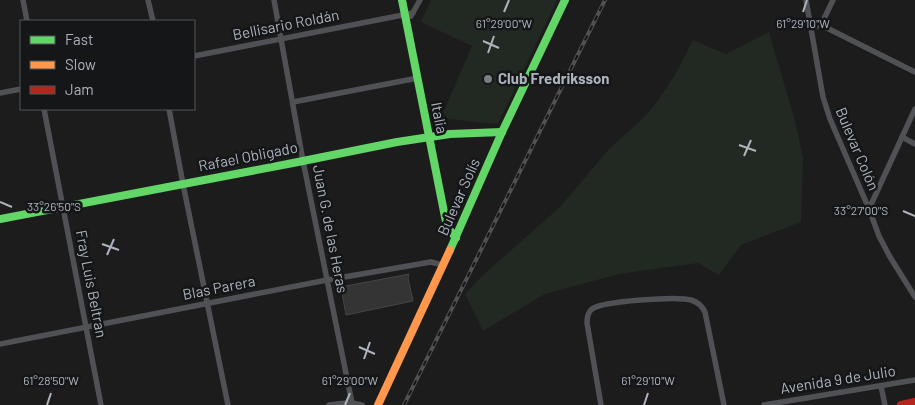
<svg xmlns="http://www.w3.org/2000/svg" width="915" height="405" viewBox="0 0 915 405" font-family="Barlow,sans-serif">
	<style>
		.green { fill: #212922 }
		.building { fill: #343434; stroke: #444548 }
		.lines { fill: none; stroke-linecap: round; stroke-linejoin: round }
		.street { stroke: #505155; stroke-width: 5.5 }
		.fast { stroke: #63d668; stroke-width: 8 }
		.slow { stroke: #ff974d; stroke-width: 8 }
		.jam { stroke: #b3261e; stroke-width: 8 }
		.rail-casing { stroke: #505153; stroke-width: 4 }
		.rail { stroke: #151618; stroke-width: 2; stroke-dasharray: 5.5; stroke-linecap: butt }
		.ticks { fill: none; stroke: #adb3bc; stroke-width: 2 }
		.poi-dot { fill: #7a7e84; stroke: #151618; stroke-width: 2 }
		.labels { text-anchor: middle; stroke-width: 5; stroke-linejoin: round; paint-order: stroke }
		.street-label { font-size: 15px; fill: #adb3bc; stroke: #151618 }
		.poi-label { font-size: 15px; font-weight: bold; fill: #adb3bc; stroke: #151618; text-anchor: start }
		.ticks-label { font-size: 12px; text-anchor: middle; fill: #adb3bc; stroke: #151618; stroke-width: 5; stroke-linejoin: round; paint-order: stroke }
	</style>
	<rect width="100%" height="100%" fill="#1c1c1c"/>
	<g class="green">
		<polygon points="431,0 557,0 498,124 448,119 443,113 472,46 421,22"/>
		<polygon points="769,32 795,121 803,158 801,222 741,245 719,275 698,263 619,274 545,294 483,331 465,294 483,275 560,207 610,148 638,123 654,106 675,75 693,40 726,54"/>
	</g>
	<polygon class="building" points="409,274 408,278 413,301 346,315 341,287"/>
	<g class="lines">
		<g class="street">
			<polyline points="23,0 27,21"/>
			<polyline points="148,0 153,21"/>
			<polyline points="274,0 303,161 352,403"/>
			<polyline points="806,0 823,97 830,119 869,209 879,236 890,257 915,297"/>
			<polyline points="411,16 420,0"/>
			<polyline points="821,25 915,72"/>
			<polyline points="811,27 821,25 833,0"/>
			<polyline points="194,56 413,13"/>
			<polyline points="0,93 21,89"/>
			<polyline points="293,102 418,78"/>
			<polyline points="44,109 101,405"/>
			<polyline points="169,109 183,184 228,405"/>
			<polyline points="902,137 915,144"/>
			<polyline points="869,209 915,109"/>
			<polyline points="0,344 327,280 431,262 443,265"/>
			<polyline points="881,386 885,405"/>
			<path d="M 329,405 C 341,403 350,402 362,405"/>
			<path d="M 601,405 L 587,323 C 587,317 588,312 592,309 C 603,301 677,296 691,300 C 698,302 702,306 705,312 L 724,405"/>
			<polyline points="764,405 915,380"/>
		</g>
		<g class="fast">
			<polyline points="402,0 446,222 448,228 456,238"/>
			<polyline points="0,219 293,163 397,142 450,134 502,132"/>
			<polyline points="450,250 502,132 565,0"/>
		</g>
		<polyline class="slow" points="378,405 450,250"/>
		<polyline class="jam" points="901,405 915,402"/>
		<g class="rail-casing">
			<polyline id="rail" points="404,405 605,0"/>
		</g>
		<use href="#rail" class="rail"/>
	</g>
	<path class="ticks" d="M 504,12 L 509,0M 803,12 L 807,0M 483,41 L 499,48M 488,53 L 494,36M 739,145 L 756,151M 744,156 L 751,140M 0,202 L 12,207M 903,211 L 915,216M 102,244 L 119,250M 107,255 L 114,239M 359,347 L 375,354M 364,359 L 370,342M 47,405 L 51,393M 345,405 L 350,393M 644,405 L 648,393"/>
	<circle class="poi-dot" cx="488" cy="79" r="5"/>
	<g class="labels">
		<g class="street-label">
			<text transform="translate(286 25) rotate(-11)" y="5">Bellisario Roldán</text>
			<text transform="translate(439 118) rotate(79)" y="5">Italia</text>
			<text transform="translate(857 149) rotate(67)" y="5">Bulevar Colón</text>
			<text transform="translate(248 157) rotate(-11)" y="5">Rafael Obligado</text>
			<text transform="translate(459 197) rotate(-66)" y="5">Bulevar Solís</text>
			<text transform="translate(330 229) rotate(79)" y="5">Juan G. de las Heras</text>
			<text transform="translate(91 284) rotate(79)" y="5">Fray Luis Beltran</text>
			<text transform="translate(219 288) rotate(-11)" y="5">Blas Parera</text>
			<text transform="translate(838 380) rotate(-9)" y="5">Avenida 9 de Julio</text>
		</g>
		<g class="poi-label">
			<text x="498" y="84">Club Fredriksson</text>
		</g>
	</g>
	<g class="ticks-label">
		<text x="504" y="28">61°29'00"W</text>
		<text x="803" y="28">61°29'10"W</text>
		<text x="54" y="211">33°26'50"S</text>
		<text x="861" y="215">33°27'00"S</text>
		<text x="51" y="385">61°28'50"W</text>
		<text x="350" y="385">61°29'00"W</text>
		<text x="648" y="385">61°29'10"W</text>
	</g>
	<rect x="20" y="20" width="175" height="90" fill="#151618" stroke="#52555a"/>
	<rect x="30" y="36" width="25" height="8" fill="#63d668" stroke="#52555a"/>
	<text x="65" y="45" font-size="15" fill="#adb3bc">Fast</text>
	<rect x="30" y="61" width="25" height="8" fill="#ff974d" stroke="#52555a"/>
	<text x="65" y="70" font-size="15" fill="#adb3bc">Slow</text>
	<rect x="30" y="86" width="25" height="8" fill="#b3261e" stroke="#52555a"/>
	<text x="65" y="95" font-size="15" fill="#adb3bc">Jam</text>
</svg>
